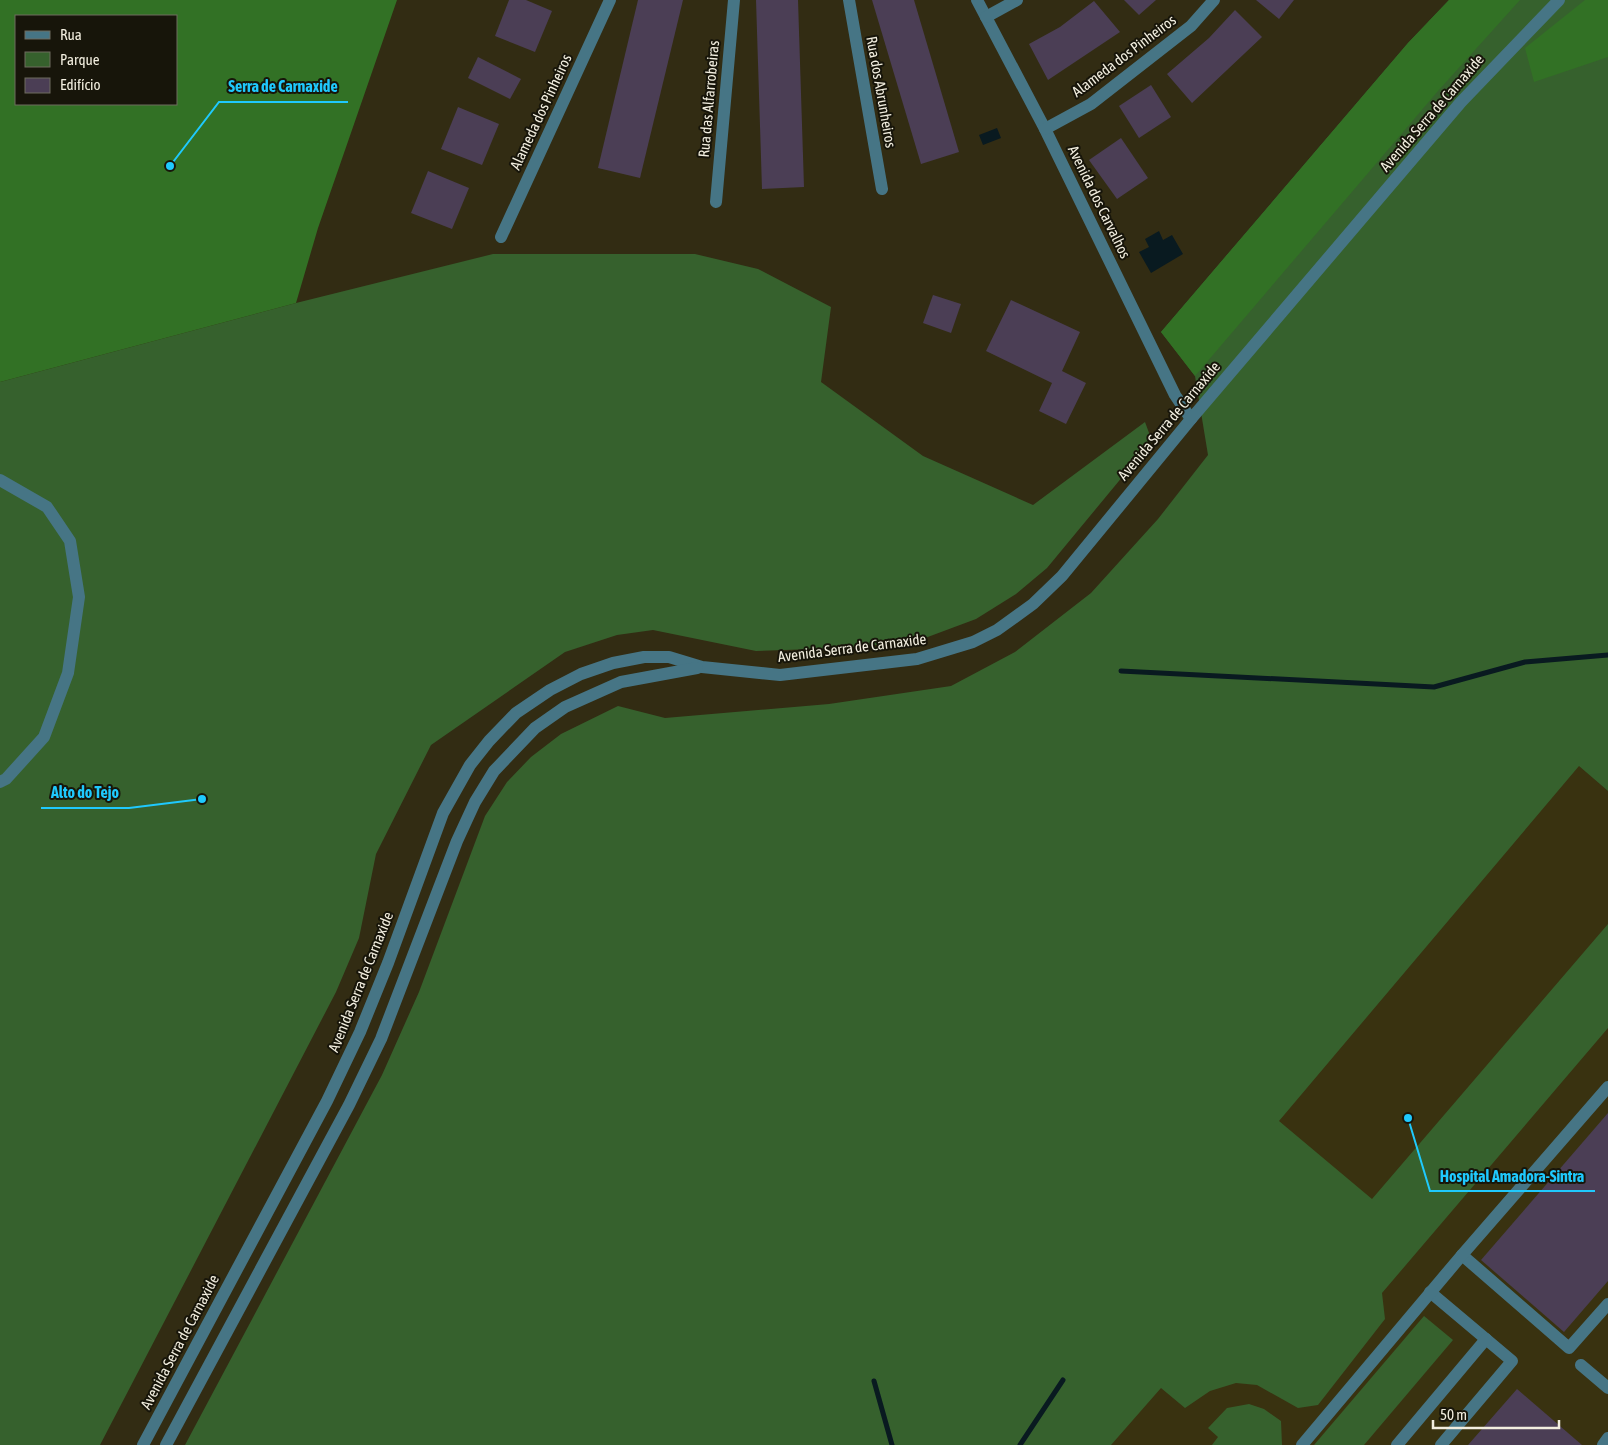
<svg xmlns="http://www.w3.org/2000/svg" width="1608" height="1445" viewBox="0 0 1608 1445" font-family="'Asap Condensed',sans-serif">
	<style>
		.built { fill: #393210 }
		.green { fill: #36612d }
		.forest { fill: #327125; fill-rule: evenodd }
		.water { fill: #091a20 }
		.lines { fill: none; stroke-linecap: round; stroke-linejoin: round }
		.stream { stroke: #091a20; stroke-width: 5 }
		.building { fill: #4b3e55 }
		.minor { stroke: #467585; stroke-width: 12 }
		.labels { text-anchor: middle; stroke-width: 4; stroke-linejoin: round; paint-order: stroke }
		.street-label { font-size: 15px; fill: #f2eedf; stroke: #17150a }
		.leader { fill: none; stroke: #1fc9fd; stroke-width: 2 }
		.callout-dot { fill: #1fc9fd; stroke: #17150a; stroke-width: 2 }
		.callout-label { font-size: 16px; text-anchor: middle; font-weight: bold; fill: #1fc9fd; stroke: #17150a; stroke-width: 4; stroke-linejoin: round; paint-order: stroke }
	</style>
	<rect width="100%" height="100%" fill="#322c13"/>
	<polygon class="built" points="1539,731 1608,791 1608,1445 927,1445"/>
	<g class="green">
		<polygon points="1449,0 1608,0 1608,791 1579,766 1279,1121 1372,1199 1608,924 1608,1028 1382,1293 1385,1319 1318,1405 1298,1408 1257,1385 1236,1383 1210,1391 1185,1408 1161,1388 1111,1445 185,1445 382,1075 419,992 485,816 507,782 531,757 561,734 618,706 665,718 829,704 951,686 1015,652 1091,593 1158,519 1208,455 1195,376 1161,332 1408,43"/>
		<polygon points="493,254 695,254 758,269 831,307 821,382 923,456 1033,505 1145,422 1152,441 1047,568 1016,594 976,619 917,641 844,648 756,651 653,630 617,635 565,652 431,745 376,854 359,938 336,992 100,1445 0,1445 0,382 296,303"/>
		<polygon points="1424,1316 1453,1340 1364,1445 1314,1445"/>
		<polygon points="1249,1404 1264,1409 1281,1421 1282,1445 1212,1445 1218,1437 1208,1428 1227,1408"/>
	</g>
	<g class="forest">
		<path d="M 0,0 L 397,0 L 318,228 L 296,303 L 0,382 ZM 16,16 L 176,16 L 176,104 L 16,104 Z"/>
		<polygon points="1449,0 1520,0 1438,91 1195,376 1161,332 1408,43"/>
		<polygon points="1585,0 1608,0 1608,57 1534,82 1525,48"/>
	</g>
	<g class="water">
		<polygon points="997,128 1001,138 983,145 979,135"/>
		<polygon points="1159,231 1163,240 1172,235 1183,254 1151,273 1139,252 1149,247 1145,239"/>
	</g>
	<g class="lines">
		<g class="stream">
			<polyline points="1121,671 1434,687 1525,662 1608,655"/>
			<polyline points="874,1381 892,1445"/>
			<polyline points="1020,1445 1063,1380"/>
		</g>
	</g>
	<g class="building">
		<polygon points="509,0 526,0 552,11 535,52 495,36"/>
		<polygon points="638,0 683,0 640,178 598,168"/>
		<polygon points="756,0 798,0 804,187 762,189"/>
		<polygon points="872,0 914,0 959,152 921,164"/>
		<polygon points="1124,0 1156,0 1139,15"/>
		<polygon points="1256,0 1294,0 1279,19"/>
		<polygon points="1094,1 1120,32 1048,80 1029,44 1060,27"/>
		<polygon points="1235,10 1262,37 1192,103 1167,74 1209,38"/>
		<polygon points="478,57 521,79 510,99 468,78"/>
		<polygon points="1151,85 1171,117 1139,138 1119,106"/>
		<polygon points="458,107 499,124 482,165 441,149"/>
		<polygon points="1121,138 1148,178 1117,199 1089,160"/>
		<polygon points="428,171 469,188 452,229 411,213"/>
		<polygon points="933,295 961,304 951,333 923,323"/>
		<polygon points="1011,300 1080,332 1062,371 1086,383 1066,424 1039,411 1052,383 986,351"/>
		<polygon points="1608,1113 1608,1281 1564,1332 1481,1260"/>
		<polygon points="1517,1389 1582,1445 1468,1445"/>
	</g>
	<g class="lines">
		<g class="minor">
			<polyline points="849,0 882,189"/>
			<polyline points="977,0 1045,129 1175,395 1191,419"/>
			<polyline points="986,17 1017,0"/>
			<polyline points="1045,129 1091,104 1191,26 1214,0"/>
			<polyline points="716,202 734,0"/>
			<polyline points="501,237 610,0"/>
			<polyline points="0,480 47,507 70,541 79,597 68,673 44,737 6,779 0,782"/>
			<polyline points="1462,1255 1569,1348 1608,1304"/>
			<polyline points="1430,1292 1512,1361 1441,1445"/>
			<polyline points="1581,1365 1608,1388"/>
			<polyline points="143,1445 327,1101 360,1032 388,963 443,813 470,765 489,741 516,713 550,690 581,674 613,663 644,657 669,657 702,667 780,675 917,659 973,642 997,630 1033,604 1062,576 1191,419 1461,102 1559,0"/>
			<polyline points="166,1445 349,1105 381,1039 457,841 475,802 494,771 535,728 565,707 621,682 697,668"/>
			<polyline points="1302,1445 1462,1255 1608,1087"/>
			<polyline points="1397,1445 1486,1339"/>
			<polyline points="1603,1445 1608,1438"/>
		</g>
	</g>
	<g class="labels">
		<g class="street-label">
			<text transform="translate(1124 56) rotate(-37)" y="5">Alameda dos Pinheiros</text>
			<text transform="translate(881 92) rotate(80)" y="5">Rua dos Abrunheiros</text>
			<text transform="translate(709 99) rotate(-85)" y="5">Rua das Alfarrobeiras</text>
			<text transform="translate(541 112) rotate(-65)" y="5">Alameda dos Pinheiros</text>
			<text transform="translate(1432 113) rotate(-49)" y="5">Avenida Serra de Carnaxide</text>
			<text transform="translate(1099 202) rotate(64)" y="5">Avenida dos Carvalhos</text>
			<text transform="translate(1169 421) rotate(-50)" y="5">Avenida Serra de Carnaxide</text>
			<text transform="translate(852 648) rotate(-7)" y="5">Avenida Serra de Carnaxide</text>
			<text transform="translate(361 982) rotate(-68)" y="5">Avenida Serra de Carnaxide</text>
			<text transform="translate(180 1342) rotate(-62)" y="5">Avenida Serra de Carnaxide</text>
		</g>
	</g>
	<path class="leader" d="M170 166L219 102H348M202 799L129 808H41M1408 1118L1430 1191H1595"/>
	<g class="callout-dot">
		<circle cx="170" cy="166" r="5"/>
		<circle cx="202" cy="799" r="5"/>
		<circle cx="1408" cy="1118" r="5"/>
	</g>
	<g class="callout-label">
		<text x="283" y="92">Serra de Carnaxide</text>
		<text x="85" y="798">Alto do Tejo</text>
		<text x="1512" y="1182">Hospital Amadora-Sintra</text>
	</g>
	<rect x="15" y="15" width="162" height="90" fill="#17150a" stroke="#6f6c5f"/>
	<rect x="25" y="31" width="25" height="8" fill="#467585" stroke="#6f6c5f"/>
	<text x="60" y="40" font-size="15" fill="#f2eedf">Rua</text>
	<rect x="25" y="52" width="25" height="15" fill="#36612d" stroke="#6f6c5f"/>
	<text x="60" y="65" font-size="15" fill="#f2eedf">Parque</text>
	<rect x="25" y="78" width="25" height="15" fill="#4b3e55" stroke="#6f6c5f"/>
	<text x="60" y="90" font-size="15" fill="#f2eedf">Edifício</text>
	<path d="M1433 1420v8h126v-8" fill="none" stroke="#f2eedf" stroke-width="2.5"/>
	<text x="1440" y="1420" font-size="15" fill="#f2eedf" stroke="#17150a" stroke-width="4" paint-order="stroke">50 m</text>
</svg>
